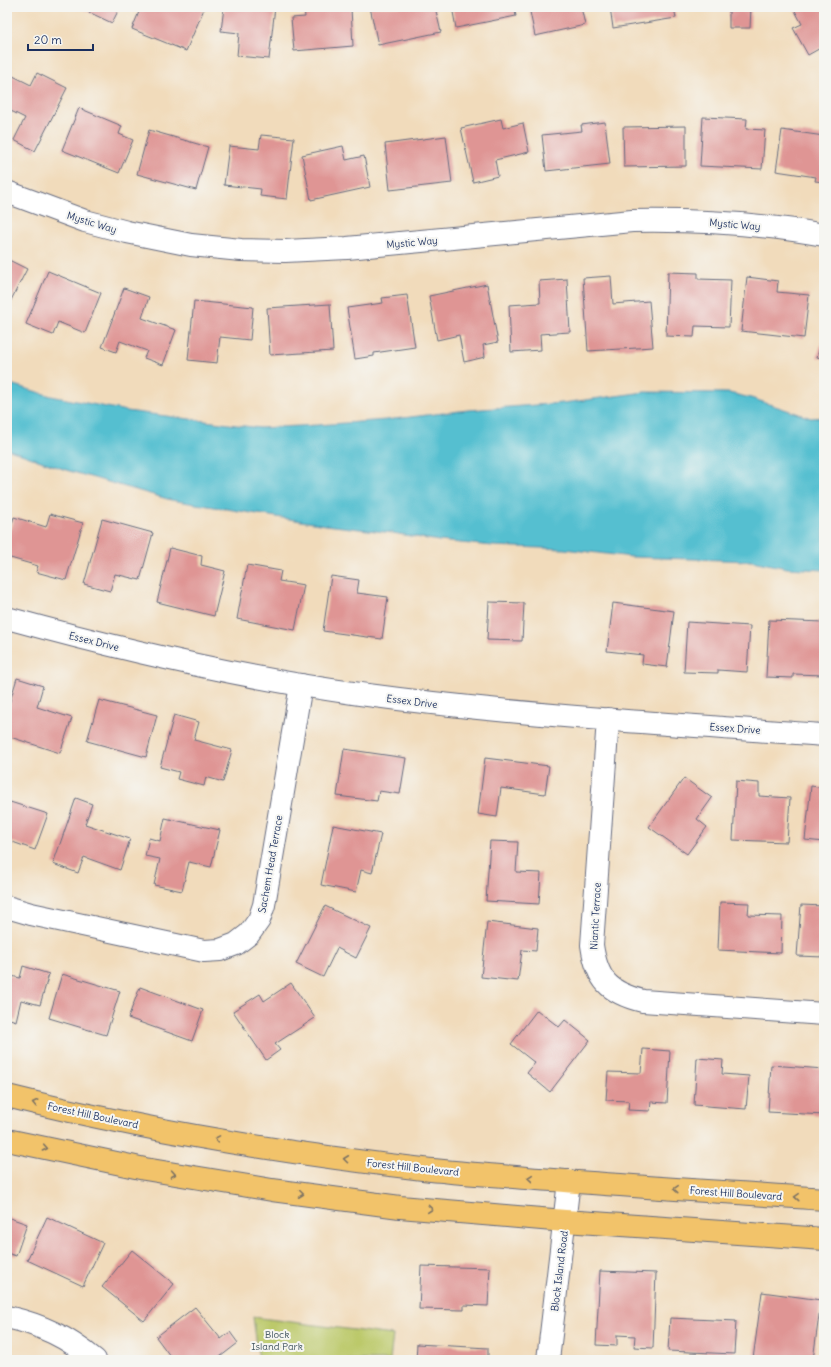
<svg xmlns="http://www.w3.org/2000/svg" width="831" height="1367" viewBox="0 0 831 1367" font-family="Delius,sans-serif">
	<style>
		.green { fill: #bcc96b; stroke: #6c7c64 }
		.water { fill: #55bfd0; stroke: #387797 }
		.building { fill: #df9594 }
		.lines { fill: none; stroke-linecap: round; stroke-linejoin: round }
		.minor-casing { stroke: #666b7f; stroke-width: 24 }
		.major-casing { stroke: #666b7f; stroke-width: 24 }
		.minor { stroke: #fff; stroke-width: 22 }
		.major { stroke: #f2c36a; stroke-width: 22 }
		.oneway { stroke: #7c7263 }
		.labels { text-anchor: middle; stroke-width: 4; stroke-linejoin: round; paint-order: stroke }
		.street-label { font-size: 10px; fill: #1b2f5e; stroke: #f6f6f2 }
		.park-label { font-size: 10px; fill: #435661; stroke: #f6f6f2 }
	</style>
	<rect width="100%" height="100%" fill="#f6f6f2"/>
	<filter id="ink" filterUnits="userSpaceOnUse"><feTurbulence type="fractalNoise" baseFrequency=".025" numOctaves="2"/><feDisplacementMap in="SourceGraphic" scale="8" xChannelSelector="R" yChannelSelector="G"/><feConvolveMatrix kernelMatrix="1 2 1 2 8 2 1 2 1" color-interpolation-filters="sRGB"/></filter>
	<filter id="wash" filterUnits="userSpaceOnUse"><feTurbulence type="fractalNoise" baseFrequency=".012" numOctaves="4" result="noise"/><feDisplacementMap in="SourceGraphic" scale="16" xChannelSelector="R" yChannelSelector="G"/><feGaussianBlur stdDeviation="0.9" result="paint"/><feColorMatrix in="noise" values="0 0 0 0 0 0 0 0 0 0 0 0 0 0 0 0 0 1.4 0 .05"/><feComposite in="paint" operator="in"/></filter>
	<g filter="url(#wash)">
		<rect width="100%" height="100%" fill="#f1dbbb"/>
		<polygon class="green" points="253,1317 393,1335 390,1360 259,1360"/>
		<polygon class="water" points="7,383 51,396 127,411 260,428 318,425 386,420 468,410 563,403 645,392 729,393 751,398 811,418 824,417 824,570 787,568 752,561 632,557 564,549 493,546 439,541 393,533 326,525 171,500 66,470 7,449"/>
		<g id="blocks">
			<g class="building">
				<polygon points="78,7 120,7 112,23"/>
				<polygon points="141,7 199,7 204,9 186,51 132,29"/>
				<polygon points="224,7 275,7 269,59 237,56 239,33 221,31"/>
				<polygon points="304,7 329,7 329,10 351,8 353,46 294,51 291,18 305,17"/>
				<polygon points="370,7 435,7 441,32 378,45"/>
				<polygon points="452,7 514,7 516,16 456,28"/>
				<polygon points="529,7 581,7 585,25 535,36"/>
				<polygon points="610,7 674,7 676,18 613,28"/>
				<polygon points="718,7 751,7 750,28 729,28 729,9 718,8"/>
				<polygon points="793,7 824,7 824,46 808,55 793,28 802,24"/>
				<polygon points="7,73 31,85 37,73 67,88 35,151 14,140 25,118 7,109"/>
				<polygon points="79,108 122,126 119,134 133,140 119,173 62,150"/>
				<polygon points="703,117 747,119 746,129 765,130 762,169 700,166"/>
				<polygon points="501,119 503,128 523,123 529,152 495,160 498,176 473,182 461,128"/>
				<polygon points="605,122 610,164 546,171 542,135 582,131 581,125"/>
				<polygon points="686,126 686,166 624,167 623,127"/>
				<polygon points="149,130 208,147 196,190 137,174"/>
				<polygon points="782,130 824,136 824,182 815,181 816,177 776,171"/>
				<polygon points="261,135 294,138 287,199 260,196 261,189 224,185 229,146 259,149"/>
				<polygon points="446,136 452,183 390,190 385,144"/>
				<polygon points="343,146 346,160 364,156 370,187 311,200 302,155"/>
				<polygon points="7,259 27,269 9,304 7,303"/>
				<polygon points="48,271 101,293 85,333 58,322 53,335 26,324"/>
				<polygon points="668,272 698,273 698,279 731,280 729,327 695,326 694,337 666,336"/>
				<polygon points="611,276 613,304 649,301 653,347 588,351 583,278"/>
				<polygon points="747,277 778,281 777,292 809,295 804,338 741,331"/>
				<polygon points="567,279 570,332 540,334 541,350 511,352 509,305 540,303 539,281"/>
				<polygon points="487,284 498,342 483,345 485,357 464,362 459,335 437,340 429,296"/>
				<polygon points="124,288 149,297 142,318 176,330 163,365 144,358 147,351 120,341 116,352 102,347"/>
				<polygon points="407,295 415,347 374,353 374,356 355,359 347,308 383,303 382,298"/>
				<polygon points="194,301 253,307 250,340 220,337 217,363 188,360"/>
				<polygon points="330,304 333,351 270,355 267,308"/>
				<polygon points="824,335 824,359 817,357"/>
				<polygon points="50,514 83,523 66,580 36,572 38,566 7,557 7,540 14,517 46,527"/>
				<polygon points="102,519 153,533 140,580 115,574 110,591 84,584"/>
				<polygon points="170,548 202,556 201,565 225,571 214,616 157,602"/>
				<polygon points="247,565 281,571 279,581 304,585 295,630 237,619"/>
				<polygon points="331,576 359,580 357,593 388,597 382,639 323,631"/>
				<polygon points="489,602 524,603 522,641 487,640"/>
				<polygon points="613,603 674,611 667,667 642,664 643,655 607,651"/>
				<polygon points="769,620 824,622 824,675 793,674 793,678 766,677"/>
				<polygon points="687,622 750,626 747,672 718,670 718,673 684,672"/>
				<polygon points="17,678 43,686 37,707 72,718 60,753 7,736 7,711"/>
				<polygon points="99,700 157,715 146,757 87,741"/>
				<polygon points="174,715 199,722 194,740 232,750 223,782 206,777 204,786 177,779 179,772 160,767"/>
				<polygon points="344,749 406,758 400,794 379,791 377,801 337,796"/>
				<polygon points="485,758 549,766 545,794 501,788 497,817 478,814"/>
				<polygon points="684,778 712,798 697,819 707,827 687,854 649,827"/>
				<polygon points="736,781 759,783 759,796 790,798 787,842 733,840"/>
				<polygon points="811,786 824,788 824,842 805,840"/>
				<polygon points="76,798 92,804 85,824 130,839 120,870 84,857 78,873 53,864"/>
				<polygon points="7,801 48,814 35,850 7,840"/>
				<polygon points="165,818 220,830 211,867 189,862 182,891 154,885 160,859 145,856 149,838 160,841"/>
				<polygon points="333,825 381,834 372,873 361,870 356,892 321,885"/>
				<polygon points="490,841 518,842 516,872 541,873 539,904 486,901"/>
				<polygon points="720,902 749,903 748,915 782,916 781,953 718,950"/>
				<polygon points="801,905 824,906 824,957 797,956"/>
				<polygon points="325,906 371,928 356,958 337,948 323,977 296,964"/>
				<polygon points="487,922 538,928 536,951 522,950 518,981 481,977"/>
				<polygon points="23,966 49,974 40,1005 21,1000 16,1021 7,1018 7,975 20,978"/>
				<polygon points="62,974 120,991 106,1035 49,1018"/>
				<polygon points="291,983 315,1018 275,1044 280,1050 266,1060 233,1011 260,994 264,1001"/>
				<polygon points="140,987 203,1010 192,1041 128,1018"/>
				<polygon points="537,1010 559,1027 565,1020 590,1040 550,1092 527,1073 535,1063 511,1044"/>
				<polygon points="643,1049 670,1051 667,1103 651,1102 650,1111 628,1110 629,1101 606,1100 608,1072 641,1073"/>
				<polygon points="697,1058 723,1060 722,1074 749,1076 746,1109 694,1105"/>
				<polygon points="771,1065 824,1069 824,1115 768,1112"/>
				<polygon points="7,1217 27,1224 16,1256 7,1253"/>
				<polygon points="47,1217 103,1243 83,1286 27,1260"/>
				<polygon points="132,1250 174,1284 144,1321 102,1287"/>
				<polygon points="421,1266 490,1268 488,1306 464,1305 464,1310 419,1309"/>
				<polygon points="600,1271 656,1273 653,1348 634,1347 635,1336 617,1335 617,1346 596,1345"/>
				<polygon points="762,1292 821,1300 813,1360 753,1359"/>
				<polygon points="195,1307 221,1339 230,1332 238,1343 216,1360 173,1360 156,1337"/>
				<polygon points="670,1318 736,1321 734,1354 668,1351"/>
				<polygon points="417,1344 488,1348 488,1360 416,1360"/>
			</g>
		</g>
	</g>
	<g filter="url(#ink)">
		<use href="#blocks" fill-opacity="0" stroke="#666b7f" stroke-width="1"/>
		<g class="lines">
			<g class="minor-casing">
				<g id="minor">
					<path d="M 7,192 L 85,221 L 127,232 L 191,245 L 241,250 L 285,251 L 347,248 L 632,221 C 697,220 760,223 824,235"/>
					<path d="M 7,618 C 123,650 241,678 360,694 C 514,715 669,724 824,735"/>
					<path d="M 608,719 L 592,945 C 597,980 609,993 643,1001 L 824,1014"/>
					<polyline points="7,907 31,914 204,951 220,950 236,944 249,934 259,920 264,905 301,685"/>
					<path d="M 7,1317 C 42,1325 67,1337 95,1360"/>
					<polyline points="548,1360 569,1181"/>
				</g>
			</g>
			<g class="major-casing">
				<g id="major">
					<path d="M 7,1096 C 143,1130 283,1153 423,1169 C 457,1173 492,1175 526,1178 C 625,1186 725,1192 824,1199"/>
					<polyline points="7,1140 145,1169 272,1190 400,1207 565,1221 824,1239"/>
				</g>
			</g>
			<use href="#minor" class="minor"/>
			<use href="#major" class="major"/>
		</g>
		<defs><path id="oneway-chevron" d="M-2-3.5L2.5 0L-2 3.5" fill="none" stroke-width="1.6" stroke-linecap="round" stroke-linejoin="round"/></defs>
		<g class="oneway">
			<use href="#oneway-chevron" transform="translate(35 1103) rotate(-166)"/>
			<use href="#oneway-chevron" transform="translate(217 1139) rotate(-170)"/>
			<use href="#oneway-chevron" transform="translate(45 1148) rotate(12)"/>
			<use href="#oneway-chevron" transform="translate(346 1159) rotate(-173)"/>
			<use href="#oneway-chevron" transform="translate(173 1174) rotate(10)"/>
			<use href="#oneway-chevron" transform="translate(530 1178) rotate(-175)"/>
			<use href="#oneway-chevron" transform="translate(676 1189) rotate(-176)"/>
			<use href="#oneway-chevron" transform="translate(301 1194) rotate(7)"/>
			<use href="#oneway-chevron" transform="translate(797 1197) rotate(-176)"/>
			<use href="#oneway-chevron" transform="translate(430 1209) rotate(5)"/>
		</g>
	</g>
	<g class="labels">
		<g class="street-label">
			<text transform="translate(92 222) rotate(17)" y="4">Mystic Way</text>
			<text transform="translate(735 224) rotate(5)" y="4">Mystic Way</text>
			<text transform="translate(412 242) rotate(-5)" y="4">Mystic Way</text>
			<text transform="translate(94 641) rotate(14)" y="4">Essex Drive</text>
			<text transform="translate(412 701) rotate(7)" y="4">Essex Drive</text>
			<text transform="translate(735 728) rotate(4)" y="4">Essex Drive</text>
			<text transform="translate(270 864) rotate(-80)" y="4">Sachem Head Terrace</text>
			<text transform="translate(595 916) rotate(-87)" y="4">Niantic Terrace</text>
			<text transform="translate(93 1115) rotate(12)" y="4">Forest Hill Boulevard</text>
			<text transform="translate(413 1167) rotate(6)" y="4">Forest Hill Boulevard</text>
			<text transform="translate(736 1193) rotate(4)" y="4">Forest Hill Boulevard</text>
			<text transform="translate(559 1271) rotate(-83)" y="4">Block Island Road</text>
		</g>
		<g class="park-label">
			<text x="277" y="1338">Block<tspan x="277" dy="12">Island Park</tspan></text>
		</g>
	</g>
	<rect width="831" height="1367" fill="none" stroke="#f6f6f2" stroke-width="24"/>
	<path d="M28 44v6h65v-6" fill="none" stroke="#1b2f5e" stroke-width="2"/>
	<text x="34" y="44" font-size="12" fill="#1b2f5e" stroke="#f6f6f2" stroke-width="3" paint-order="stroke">20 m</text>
</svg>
